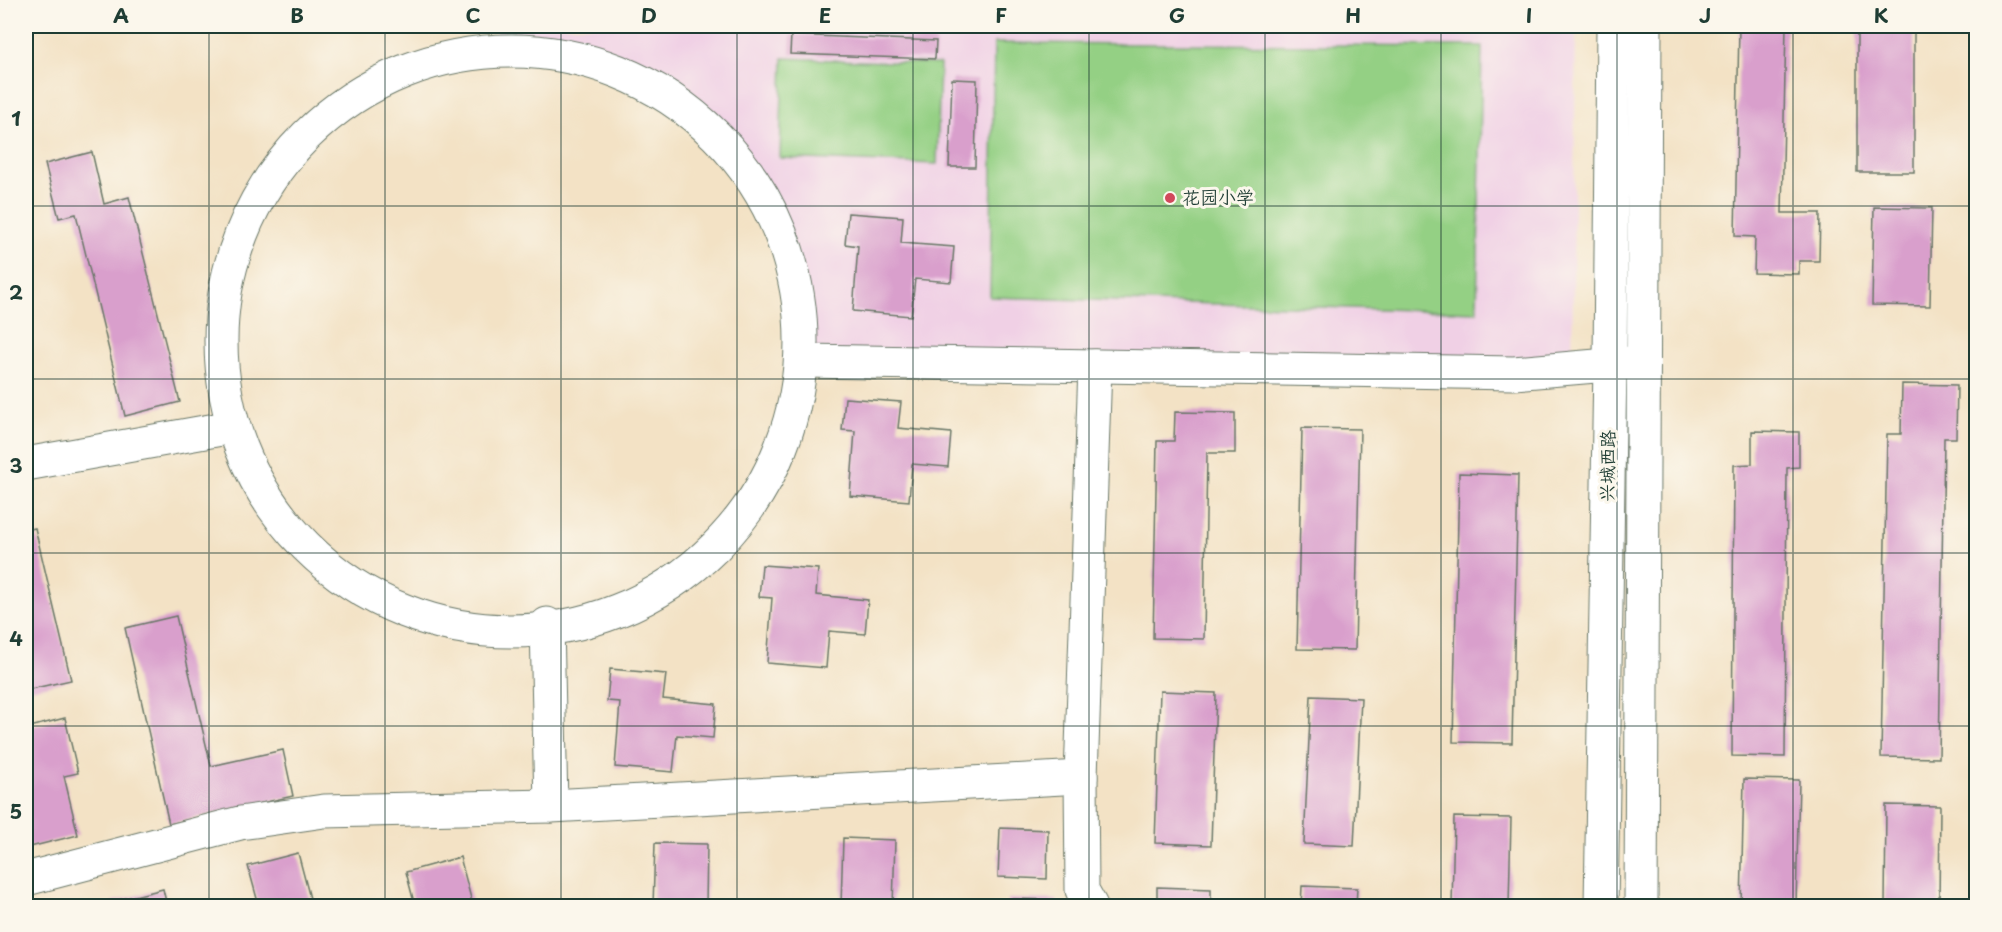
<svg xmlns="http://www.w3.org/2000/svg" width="2002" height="932" viewBox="0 0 2002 932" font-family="'Playpen Sans','LXGW WenKai TC',sans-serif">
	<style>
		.built { fill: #f0d0e5 }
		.green { fill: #94d084; stroke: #5a865c; stroke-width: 1.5 }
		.building { fill: #d99fcc }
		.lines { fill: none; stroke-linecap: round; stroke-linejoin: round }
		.minor-casing { stroke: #697767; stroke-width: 35 }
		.minor { stroke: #fff; stroke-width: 33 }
		.grid { fill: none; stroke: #1f3d34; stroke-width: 1.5; stroke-opacity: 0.55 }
		.poi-dot { fill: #d1495b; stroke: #fbf7ec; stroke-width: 2 }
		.labels { text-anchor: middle; stroke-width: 6; stroke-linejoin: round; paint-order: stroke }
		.poi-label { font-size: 18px; fill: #1f3d34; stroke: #fbf7ec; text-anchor: start }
		.street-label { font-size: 18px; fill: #1f3d34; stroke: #fbf7ec }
		.neatline { fill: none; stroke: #1f3d34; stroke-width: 2 }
		.grid-label { font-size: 20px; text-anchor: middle; font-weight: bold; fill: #1f3d34 }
	</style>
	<rect width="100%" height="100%" fill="#fbf7ec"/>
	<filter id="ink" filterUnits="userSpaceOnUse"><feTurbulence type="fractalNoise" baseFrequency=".0167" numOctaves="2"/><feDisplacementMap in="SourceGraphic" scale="12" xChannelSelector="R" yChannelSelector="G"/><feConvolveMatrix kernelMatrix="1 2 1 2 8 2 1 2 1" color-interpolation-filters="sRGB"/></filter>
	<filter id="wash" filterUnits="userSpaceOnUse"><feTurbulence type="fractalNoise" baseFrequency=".008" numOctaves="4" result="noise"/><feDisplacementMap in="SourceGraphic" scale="24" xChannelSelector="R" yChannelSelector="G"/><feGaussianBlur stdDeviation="1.35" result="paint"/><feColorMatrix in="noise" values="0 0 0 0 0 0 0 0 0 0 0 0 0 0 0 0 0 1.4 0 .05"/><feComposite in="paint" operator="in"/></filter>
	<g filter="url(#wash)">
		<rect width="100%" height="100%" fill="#f3e2c5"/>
		<polygon class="built" points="496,26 1576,26 1572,367 805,361 809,338 796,280 779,222 751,174 705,124 628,77 560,58 495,52"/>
		<g class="green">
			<polygon points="994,43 1482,46 1477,312 990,297"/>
			<polygon points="783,58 940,64 937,164 780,158"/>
		</g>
		<g id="blocks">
			<g class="building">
				<polygon points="1739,26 1786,26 1782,213 1820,213 1819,261 1799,261 1799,274 1754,273 1755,237 1735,236"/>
				<rect x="1857" y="26" width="57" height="146"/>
				<polygon points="791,35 936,41 935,59 790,54"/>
				<polygon points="952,79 977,80 975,167 949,167"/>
				<polygon points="92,152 104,204 129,197 180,402 125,416 76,214 59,218 45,164"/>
				<polygon points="1874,207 1932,208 1930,306 1872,305"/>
				<polygon points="848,213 903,217 901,243 954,247 951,282 915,279 911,316 853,311 858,246 845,244"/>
				<polygon points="1902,384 1957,385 1956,438 1944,438 1939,758 1881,757 1887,434 1901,434"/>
				<polygon points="845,398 901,402 898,428 951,433 948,467 912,464 909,501 850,496 855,431 842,430"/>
				<polygon points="1175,412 1235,413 1235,453 1207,453 1204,639 1153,638 1157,441 1174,441"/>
				<polygon points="1302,428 1360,429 1355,650 1297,649"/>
				<polygon points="1752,431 1799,432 1799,467 1787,468 1785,757 1732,756 1734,465 1752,464"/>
				<polygon points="1459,473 1518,475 1512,743 1453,742"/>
				<polygon points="35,528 71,680 26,690 26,530"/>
				<polygon points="762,565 818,569 816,595 868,600 865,634 829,631 826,668 767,663 772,598 759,597"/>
				<polygon points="176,616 211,766 283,750 293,796 169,824 125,628"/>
				<polygon points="610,669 666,674 663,699 716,704 713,738 677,735 673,772 615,767 620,702 607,701"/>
				<polygon points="1160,691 1216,693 1211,845 1155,843"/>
				<polygon points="1311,696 1361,698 1354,846 1304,844"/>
				<polygon points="65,718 78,773 64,776 78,835 26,848 26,728"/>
				<polygon points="1744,779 1799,780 1796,906 1741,906"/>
				<polygon points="1886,805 1940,806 1939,906 1885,906"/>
				<polygon points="1454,817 1511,818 1509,906 1452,906"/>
				<polygon points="1000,828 1048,830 1047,879 998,877"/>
				<polygon points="843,838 895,840 893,906 841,906"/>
				<polygon points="655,843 707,844 706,906 653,906"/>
				<polygon points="298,853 312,906 259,906 248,866"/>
				<polygon points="460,857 473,906 415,906 406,872"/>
				<polygon points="1302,886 1357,888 1356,906 1301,906"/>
				<polygon points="1157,887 1211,889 1211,906 1157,906"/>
				<polygon points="163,889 167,906 112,906 111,902"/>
				<polygon points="1008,899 1057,900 1057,906 1008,906"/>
			</g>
		</g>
	</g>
	<g filter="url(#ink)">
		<use href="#blocks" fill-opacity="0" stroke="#697767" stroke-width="1.5"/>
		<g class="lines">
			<g class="minor-casing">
				<g id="minor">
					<circle cx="511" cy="341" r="290"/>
					<polyline points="805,361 1514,373 1631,363"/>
					<polyline points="26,464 227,428"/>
					<polyline points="547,624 551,806"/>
					<polyline points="26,879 240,823 324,811 551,806 1081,777"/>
					<polyline points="1091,906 1082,890 1081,777 1095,366"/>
					<polyline points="1601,906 1610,364 1613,26"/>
					<polyline points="1641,906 1645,26"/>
				</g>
			</g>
			<use href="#minor" class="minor"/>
		</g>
	</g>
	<path class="grid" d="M 209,26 L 209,906M 385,26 L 385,906M 561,26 L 561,906M 737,26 L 737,906M 913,26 L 913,906M 1089,26 L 1089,906M 1265,26 L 1265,906M 1441,26 L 1441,906M 1617,26 L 1617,906M 1793,26 L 1793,906M 26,206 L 1976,206M 26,379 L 1976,379M 26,553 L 1976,553M 26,726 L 1976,726"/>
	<circle class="poi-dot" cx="1170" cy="198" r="6"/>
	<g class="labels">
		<g class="poi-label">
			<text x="1182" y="204">花园小学</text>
		</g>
		<g class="street-label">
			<text transform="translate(1608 466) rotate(-89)" y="6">兴城西路</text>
		</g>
	</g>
	<rect width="2002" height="932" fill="none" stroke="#fbf7ec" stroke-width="66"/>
	<rect x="33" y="33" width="1936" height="866" class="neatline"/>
	<g class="grid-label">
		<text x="121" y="23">A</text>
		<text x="297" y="23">B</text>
		<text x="473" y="23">C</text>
		<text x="649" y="23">D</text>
		<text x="825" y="23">E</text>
		<text x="1001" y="23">F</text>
		<text x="1177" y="23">G</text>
		<text x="1353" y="23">H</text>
		<text x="1529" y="23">I</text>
		<text x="1705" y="23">J</text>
		<text x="1881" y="23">K</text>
		<text x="16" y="126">1</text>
		<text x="16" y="300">2</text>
		<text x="16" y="473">3</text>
		<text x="16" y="646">4</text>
		<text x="16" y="819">5</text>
	</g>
</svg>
